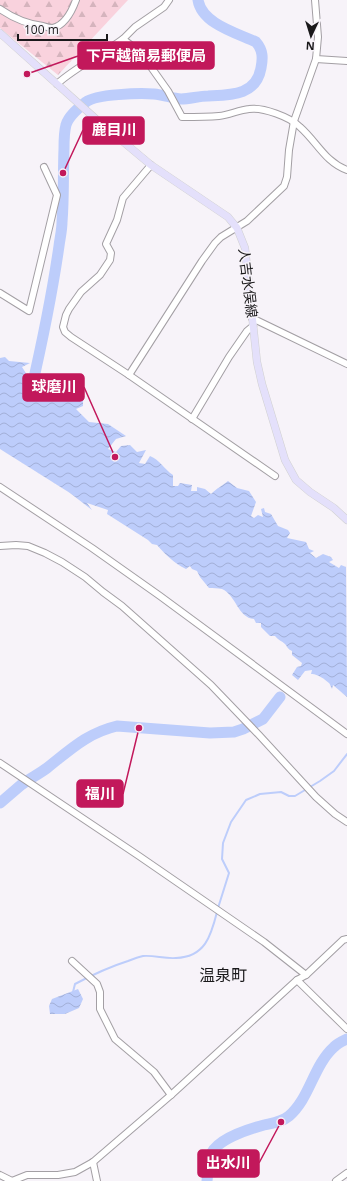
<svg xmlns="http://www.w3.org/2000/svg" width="347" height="1181" viewBox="0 0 347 1181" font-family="'Open Sans','Noto Sans JP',sans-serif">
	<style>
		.forest { fill: url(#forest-firs) }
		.water { fill: url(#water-waves) }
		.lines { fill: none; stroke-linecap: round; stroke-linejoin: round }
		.stream { stroke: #bdcdfb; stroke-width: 2 }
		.river { stroke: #bdcdfb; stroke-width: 11 }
		.minor-casing { stroke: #a39fa4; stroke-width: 8 }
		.major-casing { stroke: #d1d1d1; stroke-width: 8 }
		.minor { stroke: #fff; stroke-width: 6 }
		.major { stroke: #e4e0fb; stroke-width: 7 }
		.labels { text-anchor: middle; stroke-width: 3; stroke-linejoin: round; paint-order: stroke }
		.street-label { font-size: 14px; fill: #1a191b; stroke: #f7f3f9 }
		.quarter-label { font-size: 16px; fill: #1a191b; stroke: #f7f3f9 }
		.leader { fill: none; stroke: #c2185b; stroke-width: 1.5 }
		.callout-dot { fill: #c2185b; stroke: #f7f3f9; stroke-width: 1.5 }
		.callout { fill: #c2185b; stroke: #c2185b; stroke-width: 1.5 }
		.callout-label { font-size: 15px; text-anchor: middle; font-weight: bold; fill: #fff }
	</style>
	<defs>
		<pattern id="forest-firs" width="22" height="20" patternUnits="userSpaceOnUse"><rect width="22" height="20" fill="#f9d2dd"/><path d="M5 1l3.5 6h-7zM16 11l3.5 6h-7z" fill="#d5b4bd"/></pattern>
		<pattern id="water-waves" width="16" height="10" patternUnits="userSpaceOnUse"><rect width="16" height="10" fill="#bdcdfb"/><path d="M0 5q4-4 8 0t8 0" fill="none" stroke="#a2afd7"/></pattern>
	</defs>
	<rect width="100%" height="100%" fill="#f7f3f9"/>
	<polygon class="forest" points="0,0 128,0 58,75 0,28"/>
	<g class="water">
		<path d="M 5,357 L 9,361 L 30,363 L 22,367 L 29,378 L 37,376 C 41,385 50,390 59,389 L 55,380 L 67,388 L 83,397 L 83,406 L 76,409 L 89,422 L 108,424 L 126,436 L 116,439 L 108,449 L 116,452 L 121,446 L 130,445 L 137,452 L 146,450 L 139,463 L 145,464 L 150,456 C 160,460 164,469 173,475 L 173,486 L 178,486 L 180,483 L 192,485 L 191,491 L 197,491 L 197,487 L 205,489 L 211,494 C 217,488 222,486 228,481 L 237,488 L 249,491 L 256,502 L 251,516 L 254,518 L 258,515 L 263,517 L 261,509 L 264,508 L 265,512 L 271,514 L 278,526 L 288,530 L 290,533 L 287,538 L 306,542 L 309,549 L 314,551 L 310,553 L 316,558 L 323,554 L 331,557 L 333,560 L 329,562 L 339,568 L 341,565 L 346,567 L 347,697 L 333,685 L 332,689 C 331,687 330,684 329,683 C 325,679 316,673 311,674 L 312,670 L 305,671 L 298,680 L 292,675 L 297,667 L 301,666 L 302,663 L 292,655 L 292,651 C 288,649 288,648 285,644 C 282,641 278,640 275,636 L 270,636 L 261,627 L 261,623 L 256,623 L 254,619 C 238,618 236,595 222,589 C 218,588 213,588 209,588 L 200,577 L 197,571 L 192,569 L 190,566 L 186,569 C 174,563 166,555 157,545 L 152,544 L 148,540 L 107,514 L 108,510 L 87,503 L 92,510 L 70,493 L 0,449 L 0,358 Z"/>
		<polygon points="78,989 83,999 79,1008 65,1014 50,1014 49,1006 52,999"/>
	</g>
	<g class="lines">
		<g class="stream">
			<polyline points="218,908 229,873 222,859 223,843 231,822 246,800 260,794 281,792 289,796 295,796 320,781 334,771 347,754"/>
			<path d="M 73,992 L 75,984 C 92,975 109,967 128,961 C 133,959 138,957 143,956 C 154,955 165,959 176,958 C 205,957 211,936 217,912"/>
		</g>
		<g class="river">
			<path d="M 31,391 C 42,343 52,295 59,246 C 60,238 62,230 62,222 C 64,197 63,173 64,149 C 64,141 64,132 66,125 C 68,117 79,107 86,102 C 96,94 140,93 154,94 C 163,95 172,98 181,99 C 190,99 199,96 208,96 C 230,95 256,96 261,68 C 263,58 263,50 256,42 C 237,33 202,24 198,0"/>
			<path d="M 0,803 C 7,797 14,791 21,785 C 29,779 39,774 47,768 C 70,750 87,733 117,726 L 210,733 L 234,732 L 243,729 L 263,719 L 280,697"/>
			<path d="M 207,1181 C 208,1173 208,1164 210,1157 C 214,1140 249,1129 264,1125 C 273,1123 282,1122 289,1116 C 310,1098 313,1066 334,1047 C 338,1043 343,1041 347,1039"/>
		</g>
		<g class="minor-casing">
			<g id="minor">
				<path d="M 0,9 C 13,18 27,24 43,26 C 46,27 50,28 53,28 C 65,25 72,11 76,0"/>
				<polyline points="123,39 135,27 164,7 169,0"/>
				<polyline points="316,59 347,61"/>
				<path d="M 57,84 C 77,66 102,55 123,39 L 141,53 L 168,91 L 182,117 C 194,117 207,117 219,116 C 229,115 239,110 249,109 C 263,107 290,117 300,127 C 317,142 325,162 347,170"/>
				<polyline points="151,165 123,198 117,220 106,244 111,253 110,260 100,275 81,292 69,309 66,315 63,327 65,332 71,337 129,375 275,476"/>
				<polyline points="0,293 29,311 57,195 44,167"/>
				<polyline points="252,318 347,364"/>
				<polyline points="129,375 202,261 215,243 221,237 247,221 284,186 287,177 289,150 294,121 316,59 318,37 315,0"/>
				<polyline points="192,419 229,357 247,331 253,326"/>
				<polyline points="0,487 92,548 160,596 347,734"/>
				<polyline points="0,546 16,545 28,546 45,553 62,562 85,577 103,592 122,606 211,685 259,735 316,797 335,814 347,822"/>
				<polyline points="0,763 139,856 264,942 306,975"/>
				<polyline points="72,961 97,984 100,992 100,1009 115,1039 154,1072 171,1095"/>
				<polyline points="297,980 347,1029"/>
				<polyline points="93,1162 97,1181"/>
				<polyline points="0,1175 12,1181"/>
				<polyline points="12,1181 27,1175 58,1175 75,1172 93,1162 171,1095 297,980 306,975 343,940 347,939"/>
				<polyline points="336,1181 347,1173"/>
			</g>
		</g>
		<g class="major-casing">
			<polyline id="major" points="0,33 96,119 151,165 228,217 237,228 245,248 257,362 262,384 285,460 296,480 310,492 334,508 347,520"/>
		</g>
		<use href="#minor" class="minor"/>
		<use href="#major" class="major"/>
	</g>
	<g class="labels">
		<g class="street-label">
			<text transform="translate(248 283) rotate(83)" y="5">人吉水俣線</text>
		</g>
		<g class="quarter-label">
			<text x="223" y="981">温泉町</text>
		</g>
	</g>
	<path class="leader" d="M27 74L78 56M63 173L83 130M115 457L84 387M139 728L123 794M281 1122L259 1163"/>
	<g class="callout-dot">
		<circle cx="27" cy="74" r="4"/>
		<circle cx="63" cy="173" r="4"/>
		<circle cx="115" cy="457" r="4"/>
		<circle cx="139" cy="728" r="4"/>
		<circle cx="281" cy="1122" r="4"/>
	</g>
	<g class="callout">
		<rect x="78" y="42" width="136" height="27" rx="4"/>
		<rect x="83" y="117" width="61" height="27" rx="4"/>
		<rect x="23" y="374" width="61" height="27" rx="4"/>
		<rect x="77" y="780" width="46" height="27" rx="4"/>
		<rect x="198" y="1150" width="61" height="27" rx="4"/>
	</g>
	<g class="callout-label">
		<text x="146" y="61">下戸越簡易郵便局</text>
		<text x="114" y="135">鹿目川</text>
		<text x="54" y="392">球磨川</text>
		<text x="100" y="799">福川</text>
		<text x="228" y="1168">出水川</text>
	</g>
	<g transform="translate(311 36) rotate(184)" stroke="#f7f3f9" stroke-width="3" paint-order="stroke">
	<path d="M0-3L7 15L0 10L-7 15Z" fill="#1a191b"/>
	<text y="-6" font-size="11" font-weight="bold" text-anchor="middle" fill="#1a191b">N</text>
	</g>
	<path d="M18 34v6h89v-6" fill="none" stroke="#1a191b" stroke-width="2"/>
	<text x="24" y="34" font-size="12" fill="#1a191b" stroke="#f7f3f9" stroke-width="3" paint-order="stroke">100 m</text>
</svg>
